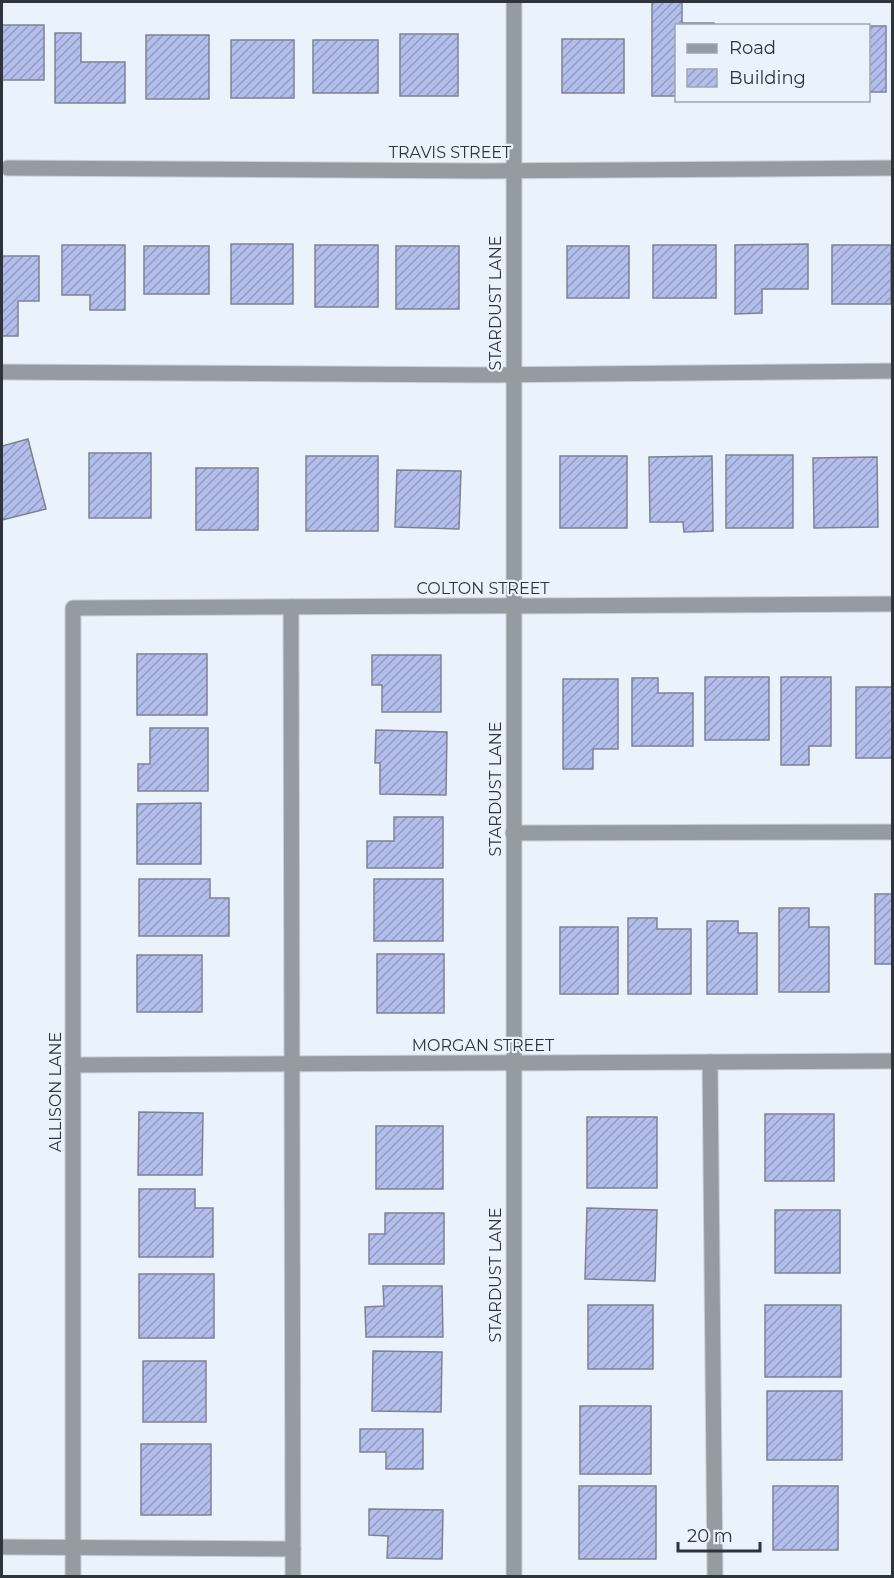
<svg xmlns="http://www.w3.org/2000/svg" width="894" height="1578" viewBox="0 0 894 1578" font-family="Montserrat,sans-serif">
	<style>
		.building { fill: url(#building-hatch); stroke: #7d8293; stroke-width: 1.5 }
		.lines { fill: none; stroke-linecap: round; stroke-linejoin: round }
		.minor-casing { stroke: #c8d0d9; stroke-width: 17 }
		.minor { stroke: #949ca2; stroke-width: 15 }
		.labels { text-anchor: middle; stroke-width: 4.5; stroke-linejoin: round; paint-order: stroke }
		.street-label { font-size: 16px; fill: #2f343b; stroke: #eaf2fc }
	</style>
	<defs>
		<pattern id="building-hatch" width="6" height="6" patternUnits="userSpaceOnUse" patternTransform="scale(1.5)"><rect width="6" height="6" fill="#b4beec"/><path d="M-1 1l2-2M0 6l6-6M5 7l2-2" fill="none" stroke="#939bc0"/></pattern>
	</defs>
	<rect width="100%" height="100%" fill="#eaf2fc"/>
	<g class="building">
		<polygon points="652,2 682,2 682,23 714,23 714,26 676,26 676,96 652,96"/>
		<rect x="2" y="25" width="42" height="55"/>
		<rect x="868" y="26" width="18" height="66"/>
		<polygon points="55,33 81,33 81,62 125,62 125,103 55,103"/>
		<rect x="400" y="34" width="58" height="62"/>
		<rect x="146" y="35" width="63" height="64"/>
		<rect x="562" y="39" width="62" height="54"/>
		<rect x="231" y="40" width="63" height="58"/>
		<rect x="313" y="40" width="65" height="53"/>
		<rect x="231" y="244" width="62" height="60"/>
		<polygon points="808,244 808,289 762,289 762,313 735,314 735,245"/>
		<polygon points="62,245 125,245 125,310 90,310 90,295 62,295"/>
		<rect x="315" y="245" width="63" height="62"/>
		<rect x="653" y="245" width="63" height="53"/>
		<rect x="832" y="245" width="59" height="59"/>
		<rect x="144" y="246" width="65" height="48"/>
		<rect x="396" y="246" width="63" height="63"/>
		<rect x="567" y="246" width="62" height="52"/>
		<polygon points="2,256 39,256 39,301 18,301 18,336 2,336"/>
		<polygon points="28,439 46,509 2,520 2,446"/>
		<rect x="89" y="453" width="62" height="65"/>
		<rect x="726" y="455" width="67" height="73"/>
		<rect x="306" y="456" width="72" height="75"/>
		<rect x="560" y="456" width="67" height="72"/>
		<polygon points="712,456 713,531 684,532 683,522 650,522 649,457"/>
		<polygon points="877,457 878,527 814,528 813,458"/>
		<rect x="196" y="468" width="62" height="62"/>
		<polygon points="397,470 461,471 459,529 395,527"/>
		<rect x="137" y="654" width="70" height="61"/>
		<polygon points="372,655 441,655 441,712 382,712 382,685 372,685"/>
		<rect x="705" y="677" width="64" height="63"/>
		<polygon points="781,677 831,677 831,746 809,746 809,765 781,765"/>
		<polygon points="632,678 658,678 658,693 693,693 693,746 632,746"/>
		<polygon points="563,679 618,679 618,749 593,749 593,769 563,769"/>
		<rect x="856" y="687" width="36" height="71"/>
		<polygon points="150,728 208,728 208,791 138,791 138,764 150,764"/>
		<polygon points="376,730 447,732 446,795 380,794 380,763 375,763"/>
		<polygon points="201,803 201,864 137,864 137,804"/>
		<polygon points="394,817 443,817 443,868 367,868 367,841 394,841"/>
		<polygon points="139,879 210,879 210,898 229,898 229,936 139,936"/>
		<rect x="374" y="879" width="69" height="62"/>
		<rect x="875" y="894" width="17" height="70"/>
		<polygon points="779,908 809,908 809,927 829,927 829,992 779,992"/>
		<polygon points="628,918 657,918 657,929 691,929 691,994 628,994"/>
		<polygon points="707,921 738,921 738,933 757,933 757,994 707,994"/>
		<rect x="560" y="927" width="58" height="67"/>
		<rect x="377" y="954" width="67" height="59"/>
		<rect x="137" y="955" width="65" height="57"/>
		<polygon points="139,1112 203,1113 202,1175 138,1175"/>
		<rect x="765" y="1114" width="69" height="67"/>
		<rect x="587" y="1117" width="70" height="71"/>
		<rect x="376" y="1126" width="67" height="63"/>
		<polygon points="139,1189 195,1189 195,1208 213,1208 213,1257 139,1257"/>
		<polygon points="587,1208 657,1210 655,1281 585,1279"/>
		<rect x="775" y="1210" width="65" height="63"/>
		<polygon points="385,1213 444,1213 444,1264 369,1264 369,1234 385,1234"/>
		<rect x="139" y="1274" width="75" height="64"/>
		<polygon points="383,1286 442,1286 443,1337 366,1337 365,1307 384,1306"/>
		<rect x="588" y="1305" width="65" height="64"/>
		<rect x="765" y="1305" width="76" height="72"/>
		<polygon points="373,1351 442,1352 441,1412 372,1411"/>
		<rect x="143" y="1361" width="63" height="61"/>
		<rect x="767" y="1391" width="75" height="69"/>
		<rect x="580" y="1406" width="71" height="68"/>
		<polygon points="360,1429 423,1429 423,1469 386,1469 386,1452 360,1452"/>
		<rect x="141" y="1444" width="70" height="71"/>
		<rect x="579" y="1486" width="77" height="73"/>
		<rect x="773" y="1486" width="65" height="64"/>
		<polygon points="369,1509 443,1510 442,1559 387,1558 388,1536 369,1535"/>
	</g>
	<g class="lines">
		<g class="minor-casing">
			<g id="minor">
				<polyline points="8,168 487,171 892,168"/>
				<polyline points="2,372 491,375 892,371"/>
				<polyline points="291,607 293,1576"/>
				<polyline points="513,833 892,832"/>
				<polyline points="710,1062 715,1576"/>
				<polyline points="73,1065 892,1061"/>
				<polyline points="2,1547 293,1549"/>
				<polyline points="73,1576 73,608 892,604"/>
				<polyline points="514,1576 514,2"/>
			</g>
		</g>
		<use href="#minor" class="minor"/>
	</g>
	<g class="labels">
		<g class="street-label">
			<text x="450" y="158">TRAVIS STREET</text>
			<text transform="translate(495 303) rotate(-90)" y="6">STARDUST LANE</text>
			<text x="483" y="594">COLTON STREET</text>
			<text transform="translate(495 789) rotate(-90)" y="6">STARDUST LANE</text>
			<text x="483" y="1051">MORGAN STREET</text>
			<text transform="translate(55 1092) rotate(-90)" y="6">ALLISON LANE</text>
			<text transform="translate(495 1275) rotate(-90)" y="6">STARDUST LANE</text>
		</g>
	</g>
	<rect width="894" height="1578" fill="none" stroke="#2f343b" stroke-width="6"/>
	<rect x="675" y="24" width="195" height="78" fill="#eaf2fc" stroke="#9fa6af" stroke-width="1.5"/>
	<rect x="687" y="44" width="30" height="9" fill="#949ca2" stroke="#9fa6af" stroke-width="1.5"/>
	<text x="729" y="54" font-size="18" fill="#2f343b">Road</text>
	<rect x="687" y="69" width="30" height="18" fill="url(#building-hatch)" stroke="#9fa6af" stroke-width="1.5"/>
	<text x="729" y="84" font-size="18" fill="#2f343b">Building</text>
	<path d="M678 1542v9h82v-9" fill="none" stroke="#2f343b" stroke-width="3"/>
	<text x="687" y="1542" font-size="18" fill="#2f343b" stroke="#eaf2fc" stroke-width="4.5" paint-order="stroke">20 m</text>
</svg>
